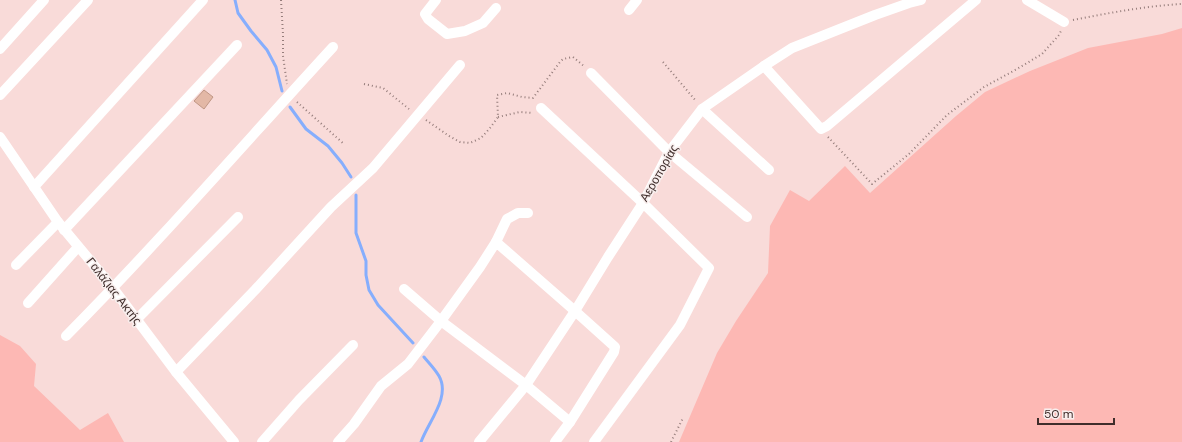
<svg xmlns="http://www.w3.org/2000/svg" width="1182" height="442" viewBox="0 0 1182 442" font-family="'DM Sans',sans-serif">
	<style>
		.green { fill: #fdb8b4 }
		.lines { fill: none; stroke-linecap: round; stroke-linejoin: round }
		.stream { stroke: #86aefd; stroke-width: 3 }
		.building { fill: #e3b8a6; stroke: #c09785 }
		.path { stroke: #957d7b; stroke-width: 2; stroke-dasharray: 1 3; stroke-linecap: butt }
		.minor { stroke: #fff; stroke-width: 10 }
		.labels { text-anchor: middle; stroke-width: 3; stroke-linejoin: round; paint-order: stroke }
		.street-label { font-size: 12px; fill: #3f2d2b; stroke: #f8eeed }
	</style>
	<rect width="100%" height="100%" fill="#f9dbd9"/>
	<g class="green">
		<polygon points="1182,28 1182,442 679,442 717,353 736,321 768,273 770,226 790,190 809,201 845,166 870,193 956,116 985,92 1030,71 1088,48 1162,34"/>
		<polygon points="0,335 20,346 36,364 34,386 80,430 108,413 124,442 0,442"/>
	</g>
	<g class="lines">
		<g class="stream">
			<polyline points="235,0 238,13 251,31 267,50 276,67 282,91"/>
			<polyline points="290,107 306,129 328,146 342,163 351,177"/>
			<polyline points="356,195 356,233 366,261 366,275 369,290 378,305 413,343"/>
			<path d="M 421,442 C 428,422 451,397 439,376 C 435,369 429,363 424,357"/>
		</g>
	</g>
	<polygon class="building" points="204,90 213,97 204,109 194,101"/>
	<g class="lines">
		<g class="path">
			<polyline points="281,0 283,34 283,56 287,84"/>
			<path d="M 1073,20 C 1109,13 1145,6 1182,4"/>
			<polyline points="663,62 696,101"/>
			<polyline points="364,84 383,88 409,109"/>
			<polyline points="297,102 344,144"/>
			<polyline points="498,117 520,112 532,113"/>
			<polyline points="426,120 449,136 460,142 470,143 481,138 490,128 498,117 497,95 507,93 522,97 533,98 560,62 563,59 573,57 585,67"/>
			<polyline points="828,137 872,184 909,154 947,115 984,87 1017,69 1042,54 1059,35 1061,31"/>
			<polyline points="671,442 683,418"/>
		</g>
		<g class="minor">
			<polyline points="436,0 425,14 428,19 447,34 465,31 483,23 496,8"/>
			<polyline points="1027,0 1064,22"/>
			<polyline points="629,10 637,0"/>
			<polyline points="0,49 44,0"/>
			<polyline points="764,66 821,129 827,126 976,0"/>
			<polyline points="591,73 669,152 747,217"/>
			<polyline points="0,95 88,0"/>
			<polyline points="541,108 643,203 709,268 680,325 594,442"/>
			<polyline points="702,109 769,170"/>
			<polyline points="0,137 58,222 113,288 176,372 234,442"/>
			<polyline points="34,187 203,0"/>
			<polyline points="64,230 237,45"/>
			<polyline points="496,242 507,219 518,213 528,213"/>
			<polyline points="16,265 58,222"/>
			<polyline points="404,289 441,321 526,385 570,422 555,442"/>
			<polyline points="28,303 78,247"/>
			<polyline points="137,319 238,217"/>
			<path d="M 66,336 C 158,243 244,144 333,47"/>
			<polyline points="176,372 255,290 331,207 373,168 460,65"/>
			<polyline points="262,442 299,400 353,345"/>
			<polyline points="338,442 354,424 381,386 408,364 441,321 480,267 496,242 575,311 615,347 614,352 570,422"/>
			<polyline points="479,442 526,385 575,311 608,257 643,203 669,152 702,109 764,66 792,48 875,15 909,3 921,0"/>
		</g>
	</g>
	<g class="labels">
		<g class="street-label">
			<text transform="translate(659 173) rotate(-60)" y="4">Αεροπορίας</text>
			<text transform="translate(114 291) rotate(52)" y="4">Γαλάζιας Ακτής</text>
		</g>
	</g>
	<path d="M1038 418v6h76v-6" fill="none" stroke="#3f2d2b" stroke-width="2"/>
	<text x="1044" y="418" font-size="12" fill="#3f2d2b" stroke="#f8eeed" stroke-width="3" paint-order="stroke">50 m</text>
</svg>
